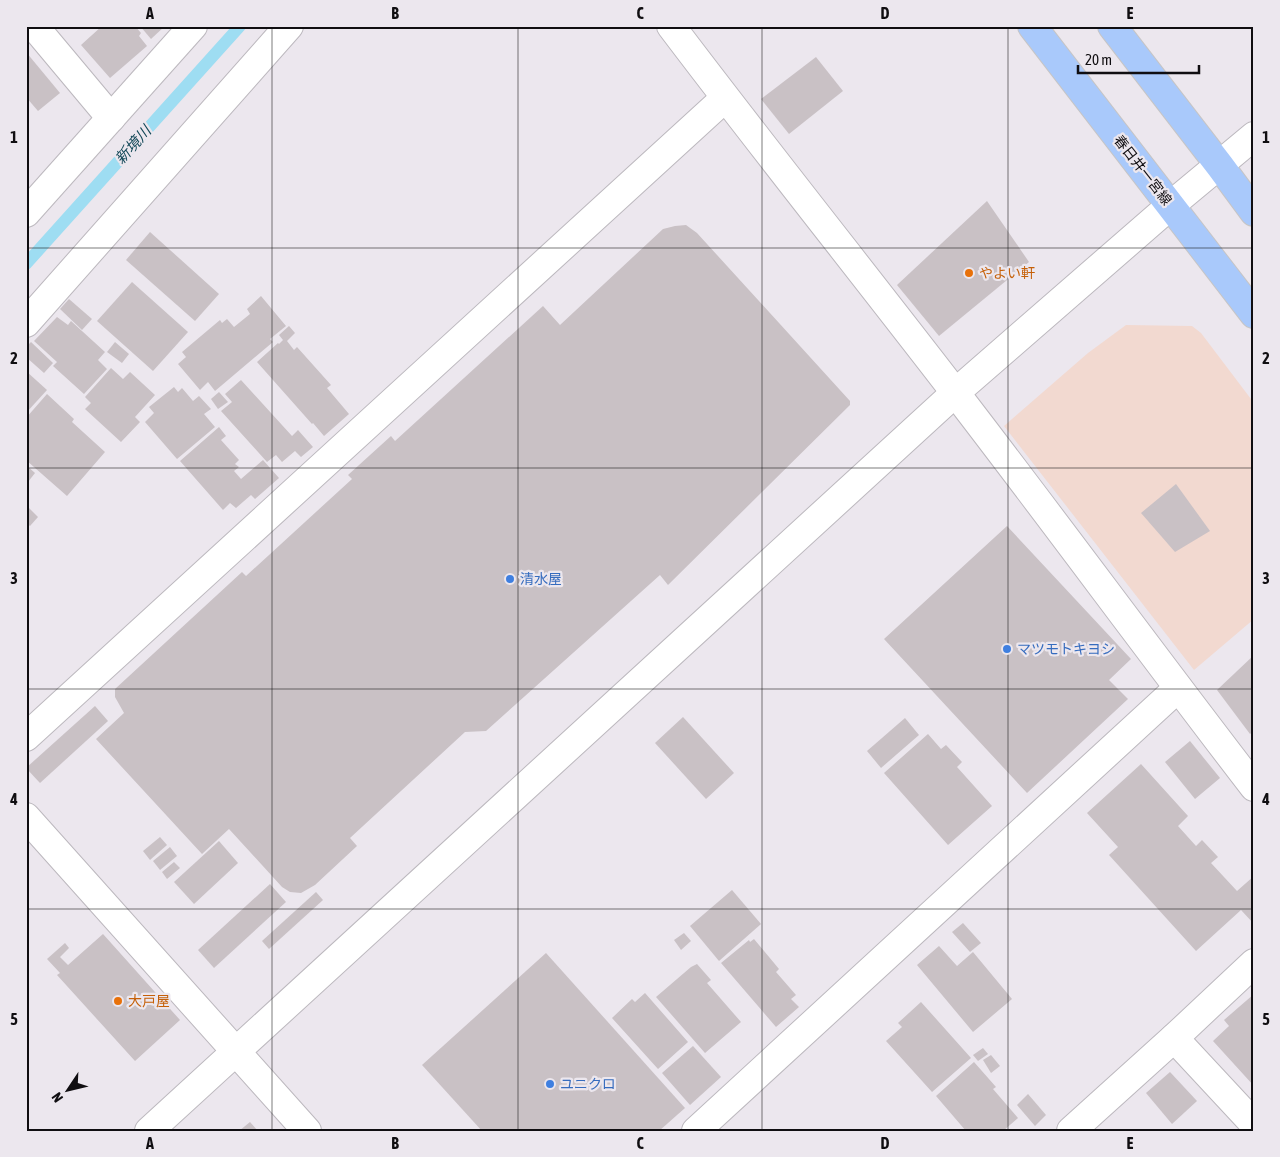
<svg xmlns="http://www.w3.org/2000/svg" width="1280" height="1157" viewBox="0 0 1280 1157" font-family="'Asap Condensed','Noto Sans JP',sans-serif">
	<style>
		.commercial { fill: #f2d9d0 }
		.lines { fill: none; stroke-linecap: round; stroke-linejoin: round }
		.stream { stroke: #9eddf2; stroke-width: 12 }
		.building { fill: #c9c1c5 }
		.street-casing { stroke: #bcb8be; stroke-width: 30 }
		.secondary-casing { stroke: #bcb8be; stroke-width: 30 }
		.primary-casing { stroke: #c6c5c6; stroke-width: 30 }
		.street { stroke: #fff; stroke-width: 28 }
		.secondary { stroke: #fff; stroke-width: 28 }
		.primary { stroke: #a9c9fb; stroke-width: 28 }
		.grid { fill: none; stroke: #100e11; stroke-width: 1; stroke-opacity: 0.55 }
		.food-dot { fill: #e8710a; stroke: #ece7ee; stroke-width: 2 }
		.shop-dot { fill: #3f7fe0; stroke: #ece7ee; stroke-width: 2 }
		.labels { text-anchor: middle; stroke-width: 4.5; stroke-linejoin: round; paint-order: stroke }
		.street-label { font-size: 14px; fill: #100e11; stroke: #ece7ee }
		.food-label { font-size: 14px; fill: #c56008; stroke: #ece7ee; text-anchor: start }
		.shop-label { font-size: 14px; fill: #366cbe; stroke: #ece7ee; text-anchor: start }
		.water-label { font-size: 15px; font-style: italic; fill: #134858; stroke: #ece7ee }
		.neatline { fill: none; stroke: #100e11; stroke-width: 2 }
		.grid-label { font-size: 16px; text-anchor: middle; font-weight: bold; fill: #100e11 }
	</style>
	<rect width="100%" height="100%" fill="#ece7ee"/>
	<polygon class="commercial" points="1126,325 1192,326 1201,333 1254,403 1254,619 1194,670 1004,426 1088,353"/>
	<g class="lines">
		<polyline class="stream" points="26,264 240,26"/>
	</g>
	<g class="building">
		<polygon points="102,26 135,26 141,33 139,36 147,46 110,78 81,45"/>
		<polygon points="140,26 165,26 151,39"/>
		<polygon points="26,52 60,93 38,111 26,97"/>
		<polygon points="816,57 843,91 789,134 761,99"/>
		<polygon points="987,201 1029,262 939,336 897,285"/>
		<polygon points="686,225 697,233 850,401 850,405 668,585 660,575 486,731 465,732 350,838 357,846 315,885 301,893 290,892 282,887 229,829 202,854 96,739 124,713 115,697 115,689 242,572 246,576 352,479 348,475 391,436 395,441 543,306 560,325 663,229 675,226"/>
		<polygon points="150,232 219,294 195,321 126,260"/>
		<polygon points="132,282 188,332 153,371 97,321"/>
		<polygon points="261,296 286,326 270,339 273,342 215,391 208,382 200,390 178,364 186,357 182,352 220,320 222,323 227,319 234,327 250,314 247,309"/>
		<polygon points="69,299 92,319 82,330 60,309"/>
		<polygon points="57,317 68,325 71,321 105,352 98,360 107,369 84,394 53,366 57,362 34,341"/>
		<polygon points="289,326 295,333 287,341 294,350 297,347 331,385 327,388 349,414 324,436 313,423 312,424 257,362 278,343 279,344 283,340 279,335"/>
		<polygon points="31,342 53,363 44,373 26,357 26,347"/>
		<polygon points="115,342 129,354 122,363 107,352"/>
		<polygon points="111,368 123,379 130,372 155,395 135,417 140,422 121,442 85,409 91,403 85,397"/>
		<polygon points="26,371 47,390 26,413"/>
		<polygon points="241,380 292,436 298,430 313,447 301,457 295,451 282,462 276,455 267,462 221,411 232,402 225,394"/>
		<polygon points="174,387 178,392 182,388 193,401 199,396 211,409 204,414 215,427 177,459 145,422 154,413 149,407"/>
		<polygon points="219,392 228,402 218,409 211,399"/>
		<polygon points="47,394 74,419 72,422 105,452 67,496 26,460 26,418"/>
		<polygon points="219,427 226,436 221,440 239,460 235,464 239,467 234,471 241,479 263,460 279,478 255,499 251,495 236,508 230,503 223,510 180,461"/>
		<polygon points="26,465 35,473 28,482 26,480"/>
		<polygon points="1176,484 1210,531 1175,552 1141,513"/>
		<polygon points="26,505 38,517 30,526 26,523"/>
		<polygon points="1007,526 1131,659 1109,680 1128,699 1027,793 884,639"/>
		<polygon points="1254,655 1254,731 1250,734 1217,690"/>
		<polygon points="95,706 108,721 40,783 26,768"/>
		<polygon points="683,717 734,773 706,799 655,743"/>
		<polygon points="905,718 919,735 881,768 867,751"/>
		<polygon points="928,734 941,749 946,745 962,762 957,767 992,806 948,845 884,773"/>
		<polygon points="1190,741 1220,778 1195,799 1165,762"/>
		<polygon points="1141,764 1188,816 1178,826 1196,846 1202,840 1218,857 1211,863 1237,891 1254,876 1254,924 1241,910 1196,951 1109,855 1118,847 1087,813"/>
		<polygon points="160,837 167,845 150,860 143,851"/>
		<polygon points="219,841 238,863 194,904 174,882"/>
		<polygon points="170,847 177,856 160,870 153,861"/>
		<polygon points="174,862 180,868 167,879 162,872"/>
		<polygon points="270,884 286,902 214,968 198,950"/>
		<polygon points="732,890 761,924 719,961 690,926"/>
		<polygon points="316,892 323,900 269,949 262,941"/>
		<polygon points="963,923 981,943 970,952 952,932"/>
		<polygon points="684,933 691,941 681,950 674,940"/>
		<polygon points="103,934 180,1020 135,1061 57,975 60,973 47,959 65,943 69,948 60,957 68,965"/>
		<polygon points="754,939 779,969 776,972 796,995 791,999 799,1007 776,1027 721,963 749,940 750,942"/>
		<polygon points="939,946 957,966 973,952 1012,999 973,1032 917,965"/>
		<polygon points="546,953 685,1108 659,1131 482,1131 422,1065"/>
		<polygon points="697,964 711,980 707,983 741,1022 705,1053 656,997 691,967"/>
		<polygon points="645,993 688,1042 658,1069 612,1018 632,999 635,1002"/>
		<polygon points="1254,994 1254,1086 1213,1041 1229,1026 1224,1020"/>
		<polygon points="921,1002 971,1058 932,1092 886,1041 902,1027 898,1023"/>
		<polygon points="693,1046 721,1077 690,1105 662,1073"/>
		<polygon points="983,1048 988,1054 978,1061 973,1055"/>
		<polygon points="991,1055 1000,1066 991,1073 983,1060"/>
		<polygon points="974,1062 996,1087 993,1089 1018,1118 1003,1131 966,1131 936,1096"/>
		<polygon points="1170,1072 1197,1101 1172,1124 1146,1093"/>
		<polygon points="1028,1094 1046,1115 1035,1126 1017,1105"/>
		<polygon points="250,1122 258,1131 239,1131"/>
	</g>
	<g class="lines">
		<g class="street-casing">
			<g id="street">
				<polyline points="34,26 111,118"/>
				<path d="M 671,26 C 764,149 860,269 954,391 C 1055,522 1153,656 1254,787"/>
				<polyline points="26,213 193,26"/>
				<polyline points="26,323 289,26"/>
				<polyline points="26,737 725,98"/>
				<polyline points="26,817 307,1131"/>
				<polyline points="1174,1038 1254,1124"/>
				<polyline points="696,1131 1178,688"/>
				<polyline points="1071,1131 1174,1038 1254,963"/>
			</g>
		</g>
		<g class="secondary-casing">
			<polyline id="secondary" points="149,1131 955,393 1171,205 1254,136"/>
		</g>
		<g class="primary-casing">
			<g id="primary">
				<polyline points="1032,26 1254,314"/>
				<polyline points="1112,26 1220,166 1254,212"/>
			</g>
		</g>
		<use href="#street" class="street"/>
		<use href="#secondary" class="secondary"/>
		<use href="#primary" class="primary"/>
	</g>
	<path class="grid" d="M 272,26 L 272,1131M 518,26 L 518,1131M 762,26 L 762,1131M 1008,26 L 1008,1131M 26,248 L 1254,248M 26,468 L 1254,468M 26,689 L 1254,689M 26,909 L 1254,909"/>
	<g class="food-dot">
		<circle cx="969" cy="273" r="5"/>
		<circle cx="118" cy="1001" r="5"/>
	</g>
	<g class="shop-dot">
		<circle cx="510" cy="579" r="5"/>
		<circle cx="1007" cy="649" r="5"/>
		<circle cx="550" cy="1084" r="5"/>
	</g>
	<g class="labels">
		<g class="street-label">
			<text transform="translate(1143 170) rotate(52)" y="5">春日井一宮線</text>
		</g>
		<g class="food-label">
			<text x="979" y="278">やよい軒</text>
			<text x="128" y="1006">大戸屋</text>
		</g>
		<g class="shop-label">
			<text x="520" y="584">清水屋</text>
			<text x="1017" y="654">マツモトキヨシ</text>
			<text x="560" y="1089">ユニクロ</text>
		</g>
		<g class="water-label">
			<text transform="translate(133 145) rotate(-48)" y="5">新境川</text>
		</g>
	</g>
	<rect width="1280" height="1157" fill="none" stroke="#ece7ee" stroke-width="55"/>
	<g transform="translate(68 1090) rotate(235)" stroke="#ece7ee" stroke-width="4" paint-order="stroke">
	<path d="M0-4L9 19L0 12L-9 19Z" fill="#100e11"/>
	<text y="-8" font-size="14" font-weight="bold" text-anchor="middle" fill="#100e11">N</text>
	</g>
	<path d="M1078 65v8h121v-8" fill="none" stroke="#100e11" stroke-width="2.5"/>
	<text x="1085" y="65" font-size="15" fill="#100e11" stroke="#ece7ee" stroke-width="4" paint-order="stroke">20 m</text>
	<rect x="28" y="28" width="1224" height="1102" class="neatline"/>
	<g class="grid-label">
		<text x="150" y="19">A</text>
		<text x="395" y="19">B</text>
		<text x="640" y="19">C</text>
		<text x="885" y="19">D</text>
		<text x="1130" y="19">E</text>
		<text x="14" y="143">1</text>
		<text x="1266" y="143">1</text>
		<text x="14" y="364">2</text>
		<text x="1266" y="364">2</text>
		<text x="14" y="584">3</text>
		<text x="1266" y="584">3</text>
		<text x="14" y="805">4</text>
		<text x="1266" y="805">4</text>
		<text x="14" y="1025">5</text>
		<text x="1266" y="1025">5</text>
		<text x="150" y="1149">A</text>
		<text x="395" y="1149">B</text>
		<text x="640" y="1149">C</text>
		<text x="885" y="1149">D</text>
		<text x="1130" y="1149">E</text>
	</g>
</svg>
